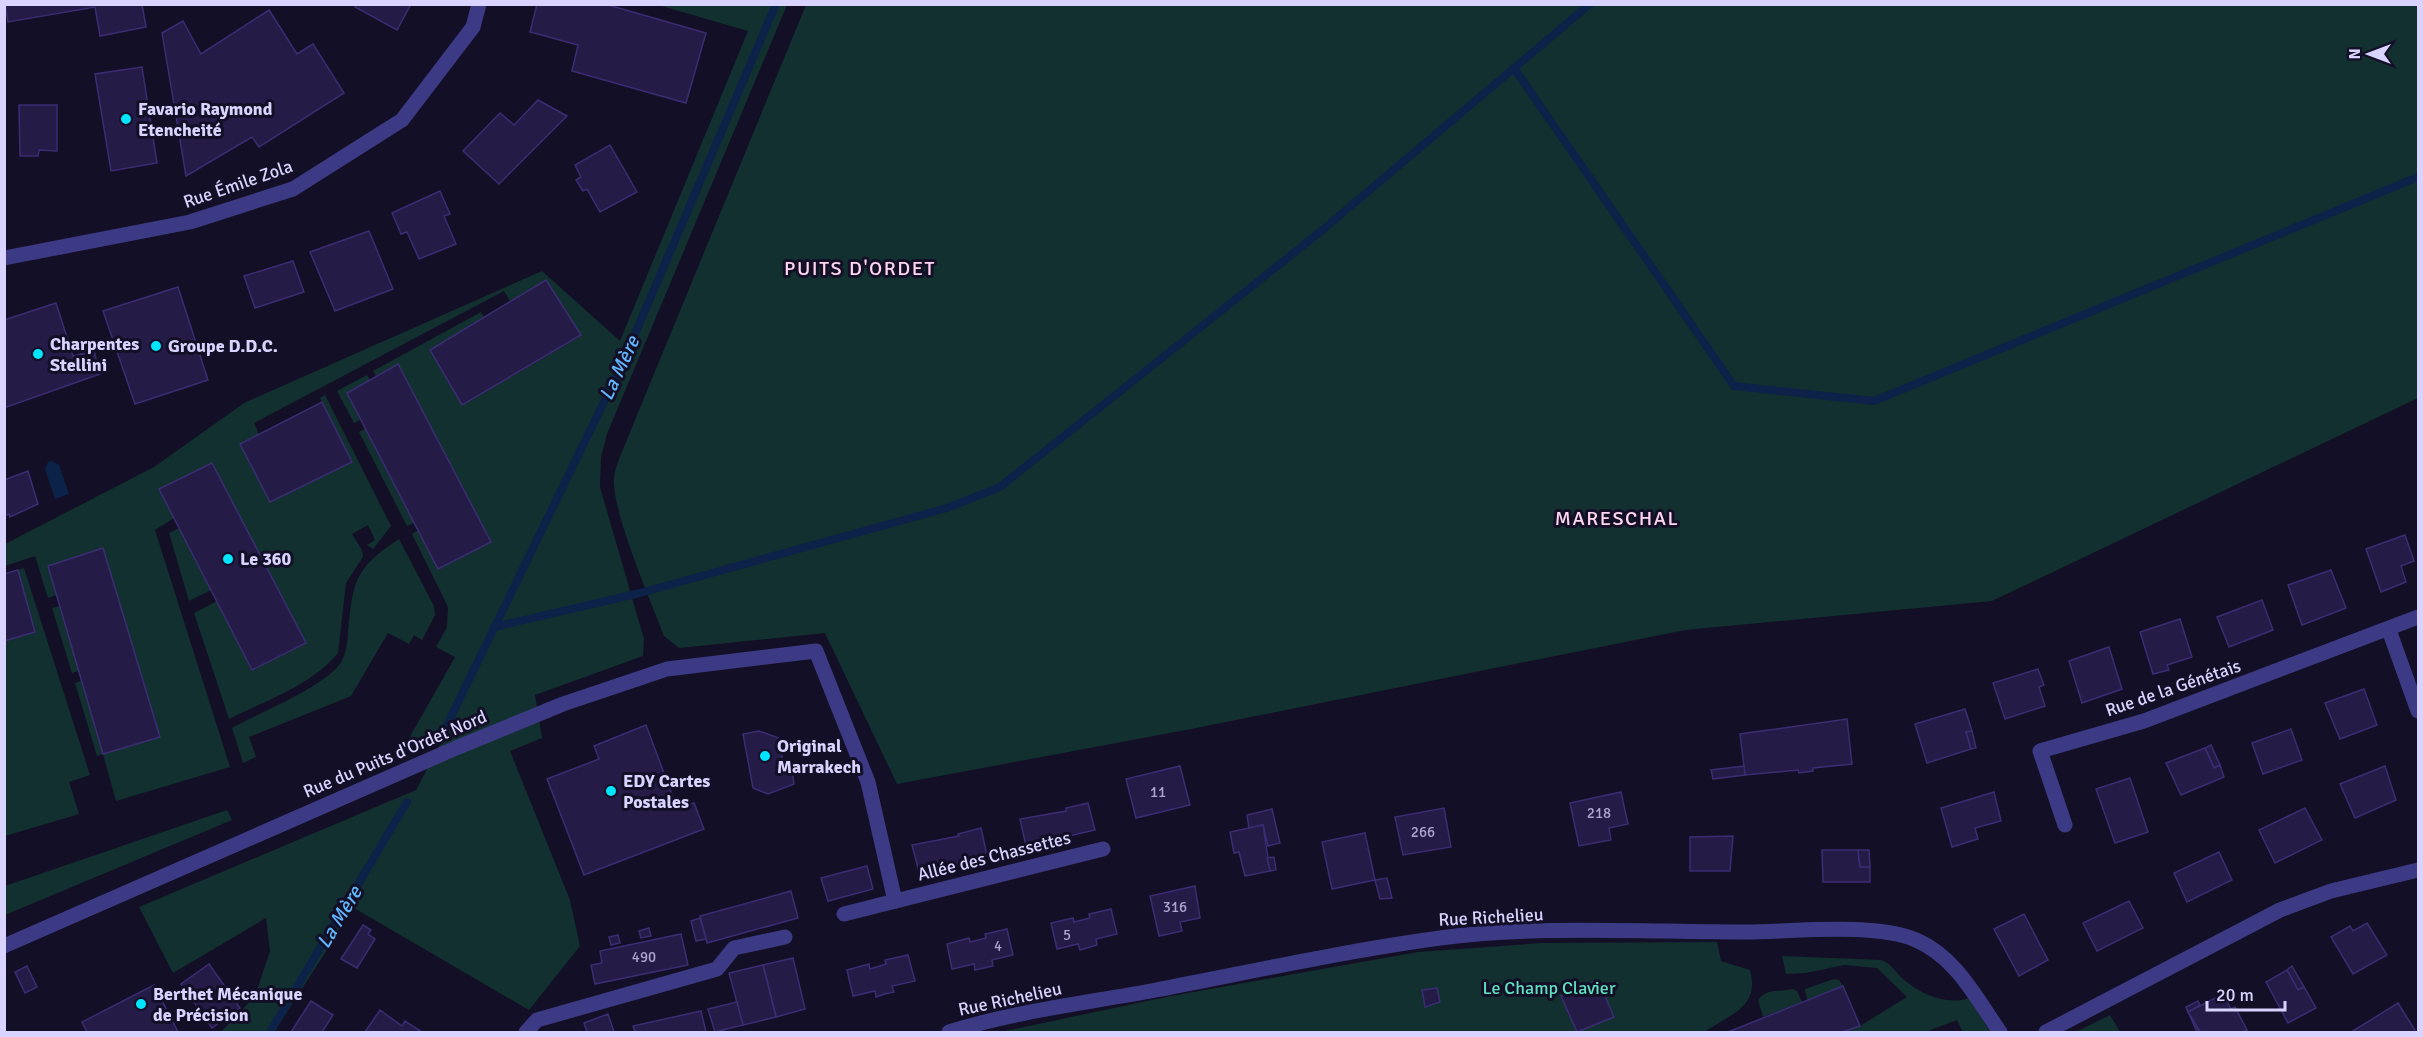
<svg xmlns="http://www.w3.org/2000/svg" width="2423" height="1037" viewBox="0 0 2423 1037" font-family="Signika,sans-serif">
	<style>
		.green { fill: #12302f }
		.water { fill: #0c2248 }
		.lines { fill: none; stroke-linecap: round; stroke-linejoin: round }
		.stream { stroke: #0c2248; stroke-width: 8 }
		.building { fill: #241b47; stroke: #3b2d73; stroke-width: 1.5 }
		.street { stroke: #3d3a85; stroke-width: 15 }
		.poi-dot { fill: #00e5ff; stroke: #130f26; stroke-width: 2 }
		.labels { text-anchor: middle; stroke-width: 6; stroke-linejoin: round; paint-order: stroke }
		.number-label { font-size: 15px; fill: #aca6d1 }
		.poi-label { font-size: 18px; font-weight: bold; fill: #d9d4ff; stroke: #130f26; text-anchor: start }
		.street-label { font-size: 18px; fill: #d9d4ff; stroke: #130f26 }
		.park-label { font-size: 18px; fill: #5fe0c0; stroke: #130f26 }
		.neighbourhood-label { font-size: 20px; letter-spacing: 1.5px; fill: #ffd6f0; stroke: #130f26 }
		.water-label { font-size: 20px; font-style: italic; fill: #62b6ff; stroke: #130f26 }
	</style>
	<rect width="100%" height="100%" fill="#130f26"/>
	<g class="green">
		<path d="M 658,5 L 787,5 L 607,434 L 601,457 L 600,487 L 644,639 L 643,656 L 535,695 L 542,738 L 510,751 L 570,900 L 580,946 L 529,1010 L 354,908 L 274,1032 L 221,1032 L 255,996 L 270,951 L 266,918 L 173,973 L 139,907 L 416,790 L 447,731 L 403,749 L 455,657 L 436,647 L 447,627 L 448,607 L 412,534 L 418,530 L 439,569 L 491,542 L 398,364 L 376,376 L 373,371 L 481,312 L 484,317 L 430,350 L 463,405 L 581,336 L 546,280 L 510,301 L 504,291 L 254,423 L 259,434 L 240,444 L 271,502 L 352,462 L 320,398 L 325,395 L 391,526 L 373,549 L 367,545 L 375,540 L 368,525 L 352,534 L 362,550 L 363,557 L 346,583 L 338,653 C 312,685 265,701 229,719 L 194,613 L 217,601 L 306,643 L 212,463 L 159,489 L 174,518 L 155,530 L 230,767 L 116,801 L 103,754 L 97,756 L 75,683 L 81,681 L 103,753 L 160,736 L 103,549 L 48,566 L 56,595 L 48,598 L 35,556 L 5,566 L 5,544 L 154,467 L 244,403 L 542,271 L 620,341 L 748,31 Z"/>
		<path d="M 806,5 L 2418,5 L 2418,398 L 1992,601 L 1685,630 L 1191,729 L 897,784 L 825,633 L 679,648 L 664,636 C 651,601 611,510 614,477 C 616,464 623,450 628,437 Z"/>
		<polygon points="367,375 370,380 347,393 360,420 354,423 337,391"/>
		<polygon points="365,429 414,523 407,526 359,432"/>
		<polygon points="179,528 211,590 189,601 169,533"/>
		<path d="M 399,539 L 434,606 L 435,615 L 422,640 L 414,635 L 409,644 L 388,633 L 351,696 L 249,737 L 256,757 L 243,763 L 232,728 C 259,713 321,688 339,665 C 346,656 347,645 348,634 C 353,583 353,569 399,539 Z"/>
		<polygon points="24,568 90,775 69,782 79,814 5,836 5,641 35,631 18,570"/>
		<polygon points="59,606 79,671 72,673 52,608"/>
		<polygon points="227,810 232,820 5,915 5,886"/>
		<path d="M 1717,942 L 1721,961 L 1750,970 C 1760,1007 1731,1014 1704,1032 L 1000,1032 L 1171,996 L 1418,952 L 1542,943 Z"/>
		<path d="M 1782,956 L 1881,960 C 1892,964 1894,971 1903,979 C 1921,994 1946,1006 1969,998 L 1990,1032 L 1963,1032 L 1957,1020 L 1925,1032 L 1842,1032 L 1860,1026 L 1907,997 L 1877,968 L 1844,965 L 1806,973 L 1786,974 Z"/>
		<polygon points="1834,979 1839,980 1843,986 1807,1000 1805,989"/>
		<path d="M 1792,989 L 1797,991 L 1802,1002 L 1763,1017 L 1758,1000 C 1768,987 1778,993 1792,989 Z"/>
		<polygon points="2110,1015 2120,1032 2076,1032"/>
	</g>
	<polygon class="water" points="52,461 59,465 69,494 55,499 45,469 48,462"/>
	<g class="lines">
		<g class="stream">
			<polyline points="1514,68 1734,386 1874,401 2418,177"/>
			<polyline points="494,627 640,593 947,508 1000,487 1320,232 1590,4"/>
			<polyline points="447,725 620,369 776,4"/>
			<polyline points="270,1032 407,802"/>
		</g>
	</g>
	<g class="building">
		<polygon points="5,4 142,4 146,27 100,36 95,7 8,22"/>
		<polygon points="356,4 411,4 397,30 355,7"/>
		<polygon points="537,4 605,4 706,33 686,103 572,71 578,45 530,32"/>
		<polygon points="269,10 297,54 313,44 344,93 259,147 252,137 186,176 162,33 183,21 201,54"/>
		<polygon points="142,67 157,163 111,171 95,74"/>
		<polygon points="538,100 567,116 499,184 463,151 500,113 514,125"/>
		<polygon points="19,105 57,105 57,151 39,150 38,156 20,156"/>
		<polygon points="610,145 637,192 600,212 587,189 583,191 576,180 581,177 575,165"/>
		<polygon points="440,191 450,214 444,216 456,244 419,259 407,232 401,234 392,213"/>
		<polygon points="369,231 393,289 335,311 310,252"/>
		<polygon points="293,261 304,292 255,308 244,276"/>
		<polygon points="546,280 581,335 462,405 430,350"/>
		<polygon points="178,287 208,380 135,404 103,311"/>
		<polygon points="56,303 73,356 94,351 100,374 4,408 4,320"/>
		<polygon points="398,364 491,542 438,569 347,393"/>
		<polygon points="322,402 352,462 270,502 240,444"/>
		<polygon points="212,463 306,643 252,670 159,489"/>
		<polygon points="28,471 38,504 10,517 9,514 4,516 4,480"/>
		<polygon points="2405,535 2414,561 2401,566 2406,582 2381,592 2366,549"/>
		<polygon points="103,548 160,737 103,754 48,566"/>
		<polygon points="18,570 35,632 4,641 4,574"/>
		<polygon points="2331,570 2346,608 2302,625 2288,585"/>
		<polygon points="2262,600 2273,630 2229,647 2217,617"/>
		<polygon points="2180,619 2192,657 2167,665 2169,670 2153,674 2140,632"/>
		<polygon points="2109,647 2122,689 2082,703 2069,661"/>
		<polygon points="2038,669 2044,685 2039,687 2045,706 2005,719 1993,683"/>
		<polygon points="2364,689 2377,725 2340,739 2325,703"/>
		<polygon points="1965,709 1972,731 1966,732 1971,749 1927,763 1915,724"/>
		<polygon points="1847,719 1852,764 1813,768 1813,771 1799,773 1798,770 1745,775 1740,734"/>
		<polygon points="646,725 677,808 694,803 704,829 584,875 547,779 599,759 594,746"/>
		<polygon points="2291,729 2302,760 2263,774 2252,743"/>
		<polygon points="759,731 779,738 783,763 791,762 794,784 768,794 753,788 743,734"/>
		<polygon points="1972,731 1976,748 1971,749 1966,732"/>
		<polygon points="2211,745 2220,765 2214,768 2205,748"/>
		<polygon points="2205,748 2214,768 2220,765 2224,777 2181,795 2166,763"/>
		<polygon points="1180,766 1190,805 1136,818 1126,779"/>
		<polygon points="1744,766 1745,775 1713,779 1711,770"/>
		<polygon points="2385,766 2396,800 2355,818 2340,784"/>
		<polygon points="2130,778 2148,832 2115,843 2096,789"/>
		<polygon points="1621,792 1628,824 1609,828 1611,840 1579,846 1570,803"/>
		<polygon points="1994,792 2001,821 1975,828 1978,839 1952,847 1941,808"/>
		<polygon points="1088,803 1095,830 1026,846 1020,819 1066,811 1066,808"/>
		<polygon points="1444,808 1451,847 1403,855 1395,817"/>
		<polygon points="2305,808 2322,840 2275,863 2259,830"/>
		<polygon points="1272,809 1280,843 1268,846 1263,825 1249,828 1247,815"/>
		<polygon points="1263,825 1270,871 1245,876 1239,852 1234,853 1230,832"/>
		<polygon points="981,828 987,856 919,872 912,845 959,836 958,834"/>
		<polygon points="1365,833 1375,880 1332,889 1322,842"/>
		<polygon points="1733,836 1730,871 1690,871 1690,837"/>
		<polygon points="1822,850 1858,850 1860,867 1870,867 1870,882 1823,882"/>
		<polygon points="1858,850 1869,850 1870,867 1860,867"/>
		<polygon points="2219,852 2232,880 2187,902 2174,873"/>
		<polygon points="1274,857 1276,870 1270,871 1267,858"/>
		<polygon points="867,866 873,889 828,901 821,878"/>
		<polygon points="1387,878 1392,898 1380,899 1375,880"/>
		<polygon points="1195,886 1200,918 1180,922 1182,931 1159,936 1150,896"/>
		<polygon points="791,891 798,918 707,943 700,916"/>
		<polygon points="2129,901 2143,928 2097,951 2083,923"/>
		<polygon points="1111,909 1117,934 1096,939 1097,945 1080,950 1078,944 1057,949 1051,923 1073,918 1074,922 1090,918 1089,914"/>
		<polygon points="2024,914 2048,960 2019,976 1994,929"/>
		<polygon points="700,918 706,939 696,941 691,921"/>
		<polygon points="2367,923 2387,955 2353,974 2331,937 2350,926 2353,931"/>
		<polygon points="363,925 371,930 368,934 375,939 357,968 341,959"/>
		<polygon points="649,928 651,936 641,938 639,931"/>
		<polygon points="1007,929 1013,955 992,960 993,966 975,970 974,964 952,969 947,944 969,938 970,942 986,938 985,934"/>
		<polygon points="681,934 688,965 595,984 591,965 602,963 600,951"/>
		<polygon points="618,935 620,943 611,945 609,937"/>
		<polygon points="908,955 915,981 892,986 894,992 885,994 876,997 875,991 853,996 847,970 869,964 870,969 886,964 885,960"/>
		<polygon points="793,958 805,1009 776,1017 763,965"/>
		<polygon points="209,964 240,1008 212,1028 181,984"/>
		<polygon points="763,965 776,1017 743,1025 729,973"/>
		<polygon points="27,966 37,987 25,993 15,972"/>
		<polygon points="2292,966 2304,987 2298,990 2287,970"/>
		<polygon points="2287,970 2298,990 2304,987 2316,1008 2288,1023 2266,982"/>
		<polygon points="1598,980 1614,1017 1577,1032 1561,996"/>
		<polygon points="154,985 178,1032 87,1032 82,1022"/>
		<polygon points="1843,986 1860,1026 1842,1032 1728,1032"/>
		<polygon points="1437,988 1440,1002 1425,1007 1422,990"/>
		<polygon points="2223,994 2231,1009 2235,1007 2247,1030 2242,1032 2200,1032 2188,1012"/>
		<polygon points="311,1001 333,1015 322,1032 291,1032"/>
		<polygon points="2198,1001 2200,1005 2188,1012 2186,1007"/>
		<polygon points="737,1002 743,1025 715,1032 708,1009"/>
		<polygon points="2398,1003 2416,1032 2354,1032 2353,1031"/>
		<polygon points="2186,1007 2188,1012 2200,1032 2197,1032"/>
		<polygon points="380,1010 402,1026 405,1021 422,1032 365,1032"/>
		<polygon points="701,1011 706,1032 635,1032 633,1026"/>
		<polygon points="608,1014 614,1032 587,1032 584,1023"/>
	</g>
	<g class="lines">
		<g class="street">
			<polyline points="4,258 190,222 293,189 402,120 473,27 479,4"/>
			<polyline points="2389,630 2418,711"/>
			<polyline points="2065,825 2040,751 2144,721 2418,617"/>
			<polyline points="844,914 1103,849"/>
			<polyline points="4,946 456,748 563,704 667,669 816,651 868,782 895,901"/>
			<polyline points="526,1032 537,1020 717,969 734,948 785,937"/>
			<path d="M 949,1032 C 1016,1011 1087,1003 1156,990 C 1250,972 1344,951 1440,938 C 1537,925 1646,932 1745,932 C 1792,932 1874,922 1916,940 C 1956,957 1976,998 2000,1032"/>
			<polyline points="2046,1032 2280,910 2331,891 2418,870"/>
		</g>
	</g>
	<g class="poi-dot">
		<circle cx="126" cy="119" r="6"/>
		<circle cx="156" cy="346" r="6"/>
		<circle cx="38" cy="354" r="6"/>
		<circle cx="228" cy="559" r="6"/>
		<circle cx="765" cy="756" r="6"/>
		<circle cx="611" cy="791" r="6"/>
		<circle cx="141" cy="1004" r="6"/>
	</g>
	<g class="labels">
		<g class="number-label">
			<text x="1158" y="797">11</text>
			<text x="1599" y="818">218</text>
			<text x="1423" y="837">266</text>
			<text x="1175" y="912">316</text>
			<text x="1067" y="940">5</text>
			<text x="998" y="951">4</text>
			<text x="644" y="962">490</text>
		</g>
		<g class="poi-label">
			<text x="138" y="115">Favario Raymond<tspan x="138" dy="21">Etencheité</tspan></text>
			<text x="50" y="350">Charpentes<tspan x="50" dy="21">Stellini</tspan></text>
			<text x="168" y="352">Groupe D.D.C.</text>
			<text x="240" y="565">Le 360</text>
			<text x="777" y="752">Original<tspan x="777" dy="21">Marrakech</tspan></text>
			<text x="623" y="787">EDY Cartes<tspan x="623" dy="21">Postales</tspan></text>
			<text x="153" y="1000">Berthet Mécanique<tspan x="153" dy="21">de Précision</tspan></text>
		</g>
		<g class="street-label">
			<text transform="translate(238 184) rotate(-19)" y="6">Rue Émile Zola</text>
			<text transform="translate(2173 688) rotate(-19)" y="6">Rue de la Génétais</text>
			<text transform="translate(395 754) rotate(-23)" y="6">Rue du Puits d'Ordet Nord</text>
			<text transform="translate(994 856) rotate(-14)" y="6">Allée des Chassettes</text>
			<text transform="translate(1491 917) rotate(-3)" y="6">Rue Richelieu</text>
			<text transform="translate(1010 999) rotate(-12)" y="6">Rue Richelieu</text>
		</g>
		<g class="park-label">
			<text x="1549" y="994">Le Champ Clavier</text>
		</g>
		<g class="neighbourhood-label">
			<text x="860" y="275">PUITS D'ORDET</text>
			<text x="1617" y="525">MARESCHAL</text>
		</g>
		<g class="water-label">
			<text transform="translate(619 368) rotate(-65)" y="7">La Mère</text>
			<text transform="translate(339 917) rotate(-59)" y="7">La Mère</text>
		</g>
	</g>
	<rect width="2423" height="1037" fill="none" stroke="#d9d4ff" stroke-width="12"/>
	<g transform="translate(2369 54) rotate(270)" stroke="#130f26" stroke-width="4.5" paint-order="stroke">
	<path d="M0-4.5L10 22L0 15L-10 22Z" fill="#d9d4ff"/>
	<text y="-9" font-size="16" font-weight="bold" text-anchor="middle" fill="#d9d4ff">N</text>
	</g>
	<path d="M2207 1001v9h78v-9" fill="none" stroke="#d9d4ff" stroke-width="3"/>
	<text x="2216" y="1001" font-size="18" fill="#d9d4ff" stroke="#130f26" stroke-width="4.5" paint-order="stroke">20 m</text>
</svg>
